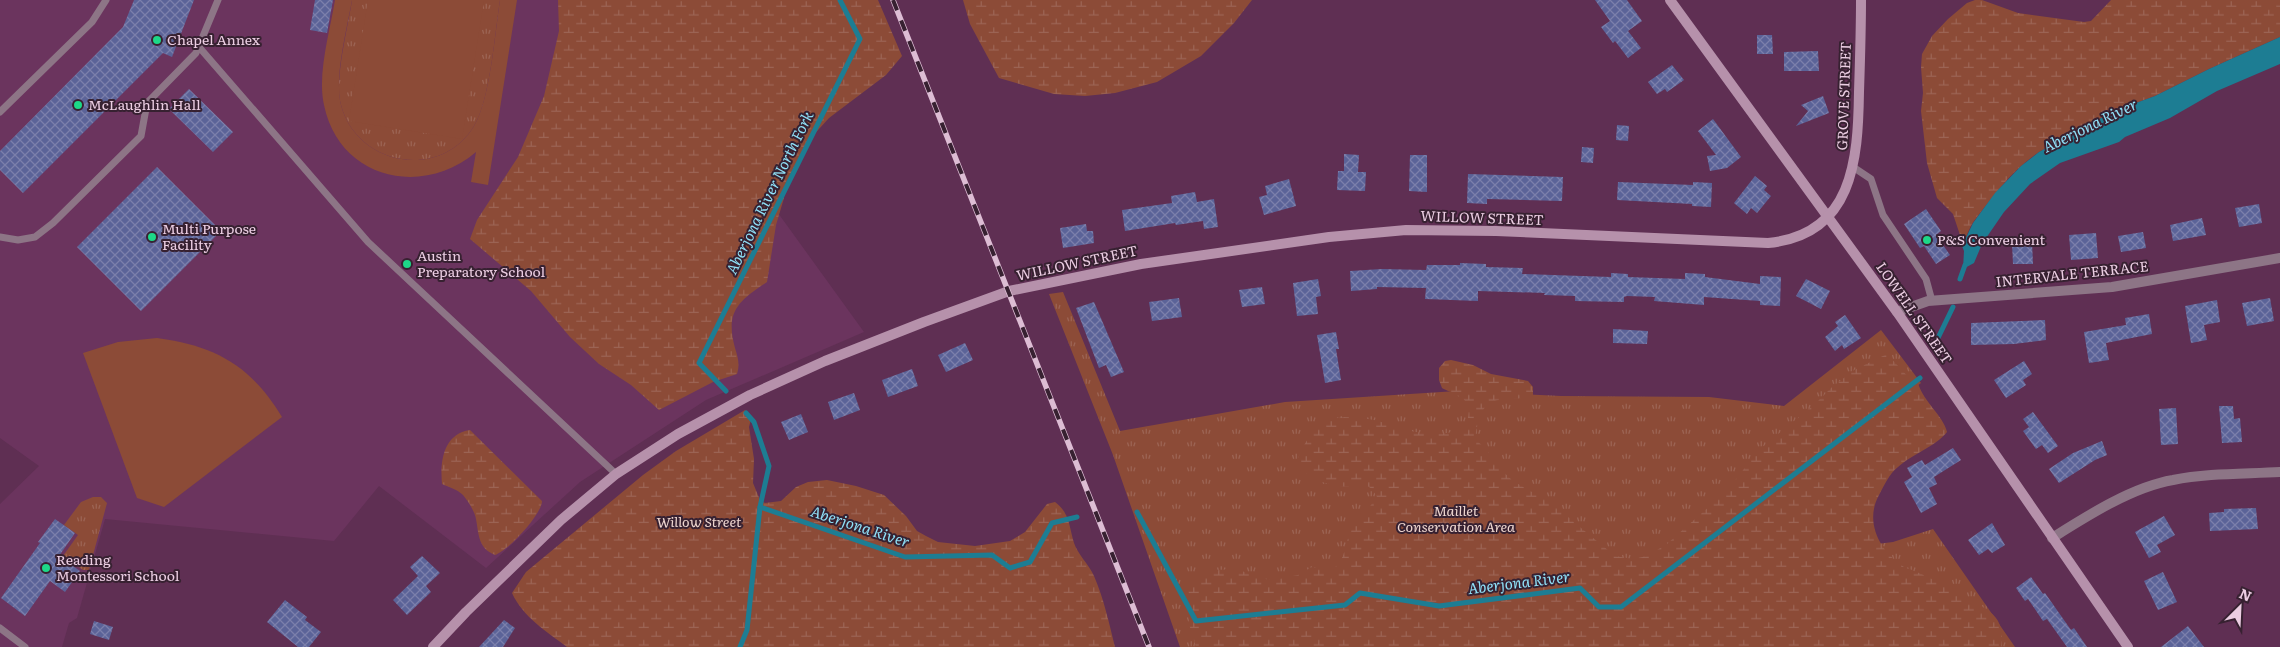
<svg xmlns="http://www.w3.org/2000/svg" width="2280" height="647" viewBox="0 0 2280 647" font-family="Literata,serif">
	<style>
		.built { fill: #6b345e }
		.grass { fill: url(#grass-tufts) }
		.wetland { fill: url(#wetland-marsh) }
		.pitch { fill: #8c4b37 }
		.water { fill: #1d7d93 }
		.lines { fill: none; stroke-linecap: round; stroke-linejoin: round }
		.stream { stroke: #1d7d93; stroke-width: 5 }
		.building { fill: url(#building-cross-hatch) }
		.service { stroke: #8d7586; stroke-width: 7 }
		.minor { stroke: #8d7586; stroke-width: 10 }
		.secondary { stroke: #b691ab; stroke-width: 10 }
		.rail-casing { stroke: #ddbdd4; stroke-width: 5.5 }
		.rail { stroke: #372131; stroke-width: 4; stroke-dasharray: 11; stroke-linecap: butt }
		.poi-dot { fill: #1dd888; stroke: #372131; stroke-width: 2 }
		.labels { text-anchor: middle; stroke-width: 4; stroke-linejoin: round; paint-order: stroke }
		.poi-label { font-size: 14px; fill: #eccee3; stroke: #372131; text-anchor: start }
		.street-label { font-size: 14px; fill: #eccee3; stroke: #372131 }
		.park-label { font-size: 14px; font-style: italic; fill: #efd7d0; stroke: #372131 }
		.water-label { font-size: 15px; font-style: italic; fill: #90e1f8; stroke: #372131 }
	</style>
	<defs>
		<pattern id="grass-tufts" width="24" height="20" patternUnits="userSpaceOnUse" patternTransform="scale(1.25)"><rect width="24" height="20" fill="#8c4b37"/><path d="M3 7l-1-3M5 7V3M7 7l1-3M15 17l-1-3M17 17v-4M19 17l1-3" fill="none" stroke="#9c6454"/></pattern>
		<pattern id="wetland-marsh" width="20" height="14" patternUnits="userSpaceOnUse" patternTransform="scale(1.25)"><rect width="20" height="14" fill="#8c4b37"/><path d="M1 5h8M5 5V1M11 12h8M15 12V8" fill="none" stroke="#9c6454"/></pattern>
		<pattern id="building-cross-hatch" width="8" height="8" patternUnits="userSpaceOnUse" patternTransform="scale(1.25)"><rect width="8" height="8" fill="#5b6398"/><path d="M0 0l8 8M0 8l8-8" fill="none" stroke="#7b7fab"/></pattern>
	</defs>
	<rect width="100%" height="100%" fill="#5f2f53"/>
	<polygon class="built" points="0,0 856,0 837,78 765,195 864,332 706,400 580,482 486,568 379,486 334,541 105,519 77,618 69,623 62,647 0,647 0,504 39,466 0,438"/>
	<g class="grass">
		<path d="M 352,0 L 500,0 C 495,32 490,101 474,126 C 441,181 357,166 341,105 C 334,79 348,28 352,0 Z"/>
		<polygon points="1063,292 1120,431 1285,402 1457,391 1561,396 1709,397 1784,406 1881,330 1921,383 1805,467 1861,546 1893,542 1933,529 2015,647 1180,647 1113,455 1049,294"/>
		<polygon points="93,497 101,497 107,503 89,570 83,570 63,556 78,535 64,525 81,502"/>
	</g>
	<g class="wetland">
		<path d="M 558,0 L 878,0 L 902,56 L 886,75 L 829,118 L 808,141 L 785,185 L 784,198 L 776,225 L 767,282 C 738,301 725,312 735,348 C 738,358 740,364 737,374 L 713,382 L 659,410 L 631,385 L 599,364 L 570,337 L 531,291 L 470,239 L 477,220 L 518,157 L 544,96 L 559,31 Z"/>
		<polygon points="963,0 1252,0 1234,23 1201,56 1157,82 1115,93 1085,96 1054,94 999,78 970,24"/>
		<path d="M 1975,0 L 1982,0 L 2018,13 L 2084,22 L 2091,21 L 2111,0 L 2280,0 L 2280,37 L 2209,69 L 2155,96 L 2114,111 L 2039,152 C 2012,170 1993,196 1974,221 C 1969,228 1966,238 1962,246 L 1960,235 L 1953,214 L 1937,198 L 1927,163 L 1921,111 L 1923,93 L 1921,67 L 1922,54 L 1932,36 L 1948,19 L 1967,3 Z"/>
		<path d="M 1887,354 L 1911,380 L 1918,383 C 1924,403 1943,415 1947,432 C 1935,447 1912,454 1898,467 C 1889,474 1884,486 1879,495 C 1864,522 1880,552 1904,567 C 1907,569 1911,569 1914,571 C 1929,577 1945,585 1958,593 C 1981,608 2007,611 2001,647 L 1196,647 L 1189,624 L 1187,594 L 1179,589 L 1214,570 L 1237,569 L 1259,578 L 1272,580 L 1298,575 L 1312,567 L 1330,571 C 1348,560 1343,544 1352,529 C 1359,517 1370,508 1377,497 L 1372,489 L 1366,485 C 1351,489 1329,486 1315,479 C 1307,476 1303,468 1297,462 C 1301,447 1315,424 1332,419 C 1344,416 1361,417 1374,420 C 1381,421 1388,425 1395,427 C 1416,434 1475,444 1468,407 C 1466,396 1451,393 1442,388 L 1439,380 L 1439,368 L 1445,361 L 1451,360 L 1473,365 L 1491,374 L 1528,381 L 1533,387 L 1533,397 C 1495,402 1482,391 1475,439 L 1488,451 L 1494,463 L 1513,481 L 1539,496 L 1544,494 L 1575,523 L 1615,556 L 1633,559 L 1647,556 L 1667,544 L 1713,503 L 1729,488 L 1759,450 L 1816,403 L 1831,388 L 1854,370 Z"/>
		<path d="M 745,410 L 751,419 L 749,427 L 754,459 L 753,483 L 760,500 L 765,503 L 781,501 L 796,487 L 808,482 L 827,480 L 856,486 L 884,495 L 906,516 L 917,531 L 926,536 L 938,542 L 975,546 L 1010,541 L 1025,532 L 1047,504 L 1055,502 C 1070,513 1069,527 1074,543 C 1077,553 1089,565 1094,576 C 1104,599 1109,623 1115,647 L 567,647 C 546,631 523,617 512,593 L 526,572 L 643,475 L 676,451 Z"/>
		<path d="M 470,430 L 542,501 C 542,514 508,551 495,555 C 478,548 479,535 476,519 C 475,512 468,501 463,495 C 458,490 449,487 442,484 C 440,462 443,434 470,430 Z"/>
	</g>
	<g class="pitch">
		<path d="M 335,0 L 352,0 C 347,29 334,78 341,105 C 357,166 441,181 474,126 C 490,100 495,33 500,0 L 517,0 L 488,185 L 471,182 L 476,152 C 422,198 339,179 324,105 C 317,74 330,31 335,0 Z"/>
		<polygon points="368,0 484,0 462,139 349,121"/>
		<path d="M 157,338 C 216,346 251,366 282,417 L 164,507 L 137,498 L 83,353 L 118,342 Z"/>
	</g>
	<polygon class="water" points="2280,37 2280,64 2217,91 2170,118 2125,137 2119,142 2060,163 2030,184 2004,212 1982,244 1974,263 1963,269 1964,251 1962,246 1973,223 1995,193 2021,166 2039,152 2114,111 2155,96 2209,69"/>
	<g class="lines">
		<g class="stream">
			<polyline points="1960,279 1965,265"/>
			<polyline points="1937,340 1953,307"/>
			<polyline points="726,391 699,363 860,39 840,0"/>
			<polyline points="760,507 905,557 992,555 1010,568 1030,562 1052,523 1077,517"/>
			<polyline points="1137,512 1196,621 1345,605 1360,593 1439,606 1580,588 1599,607 1621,607 1920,378"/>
			<polyline points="740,647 747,630 760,507 769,466 754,422 746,413"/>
		</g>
	</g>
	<g class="building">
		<polygon points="134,0 194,0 172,57 163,53 23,193 0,170 0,151 123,27"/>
		<polygon points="315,0 333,0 327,33 310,30"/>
		<polygon points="1595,0 1627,0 1642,21 1628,31 1641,48 1628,58 1615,41 1613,43 1601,27 1610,21"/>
		<polygon points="1757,35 1772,35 1773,54 1757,54"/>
		<polygon points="1818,51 1819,71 1784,71 1784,52"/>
		<polygon points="1672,65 1684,80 1667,92 1665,89 1657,94 1648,82"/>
		<polygon points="189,89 233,132 213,152 169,109"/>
		<polygon points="1823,96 1829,113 1796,126 1808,111 1801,105"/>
		<polygon points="1713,119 1741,157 1727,168 1710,171 1707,156 1716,155 1698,131"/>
		<polygon points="1617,125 1629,126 1628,141 1616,140"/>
		<polygon points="1582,147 1594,148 1593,163 1581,162"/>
		<polygon points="1344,154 1359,155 1358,172 1366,172 1365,191 1337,190 1338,171 1344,171"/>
		<polygon points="1410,155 1427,155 1427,192 1409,191"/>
		<polygon points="157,167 221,231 141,311 77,247"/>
		<polygon points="1468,174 1563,177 1562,201 1487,199 1487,204 1467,203"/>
		<polygon points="1755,176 1767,186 1764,190 1771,196 1757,213 1751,208 1747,214 1734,203"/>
		<polygon points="1289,179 1296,206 1264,215 1259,197 1267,195 1265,186"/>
		<polygon points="1618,182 1693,185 1693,182 1712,183 1711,207 1692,206 1692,204 1617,200"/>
		<polygon points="1195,192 1197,202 1214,199 1218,227 1204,229 1203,221 1176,225 1175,223 1125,231 1122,210 1172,203 1171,196"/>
		<polygon points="2259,204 2262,223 2239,227 2235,208"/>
		<polygon points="1926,209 1941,231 1936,235 1950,255 1936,264 1924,246 1920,248 1904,224"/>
		<polygon points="2202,218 2206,235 2173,241 2170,225"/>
		<polygon points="1086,224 1087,231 1093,231 1094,243 1063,248 1060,228"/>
		<polygon points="2143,232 2146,248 2121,252 2118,236"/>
		<polygon points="2096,233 2098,258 2071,260 2069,235"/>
		<polygon points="2032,242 2033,264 2013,264 2012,243"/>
		<polygon points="1460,263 1486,264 1486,267 1523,268 1522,274 1611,277 1611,273 1628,274 1628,277 1685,279 1685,273 1705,274 1705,277 1760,284 1760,276 1781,277 1780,306 1760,305 1760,301 1704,297 1704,305 1654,301 1655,297 1627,296 1624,297 1624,302 1575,301 1575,296 1544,295 1545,293 1478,291 1478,301 1425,299 1426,288 1377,287 1377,289 1351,291 1350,271 1382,269 1426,270 1427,265 1460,265"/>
		<polygon points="1318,279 1321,296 1316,297 1318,314 1297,316 1293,283"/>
		<polygon points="1806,279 1830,291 1821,309 1796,296"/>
		<polygon points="1262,287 1265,304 1242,307 1239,290"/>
		<polygon points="1179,298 1182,317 1152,321 1149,302"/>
		<polygon points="2270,298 2274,321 2247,326 2242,303"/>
		<polygon points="2217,300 2220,322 2204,325 2207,340 2191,343 2185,306"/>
		<polygon points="1094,302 1124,372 1111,377 1106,365 1099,368 1076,308"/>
		<polygon points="2149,314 2152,334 2106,343 2109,360 2089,363 2084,332 2126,325 2125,318"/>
		<polygon points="1845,315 1861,338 1844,349 1842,345 1835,351 1825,337 1838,326 1835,322"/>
		<polygon points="2045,320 2046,340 2014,344 1971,345 1971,323"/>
		<polygon points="1613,329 1648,331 1647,344 1613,343"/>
		<polygon points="1336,332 1339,349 1336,349 1341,380 1325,383 1317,335"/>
		<polygon points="965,343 973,360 946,372 938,355"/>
		<polygon points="2024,361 2032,374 2023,380 2026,385 2006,398 1994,380"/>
		<polygon points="912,369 918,386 888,397 882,380"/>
		<polygon points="854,393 860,410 834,420 828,402"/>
		<polygon points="2219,406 2233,406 2234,419 2240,418 2242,442 2222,443"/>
		<polygon points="2176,408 2178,444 2161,445 2159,409"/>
		<polygon points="2033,412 2058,446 2048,453 2042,445 2036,449 2023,431 2029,427 2023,419"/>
		<polygon points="801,414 808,432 789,440 781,422"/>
		<polygon points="2102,441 2107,455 2095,460 2059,483 2049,469 2073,453"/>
		<polygon points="1953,448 1961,460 1934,477 1937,484 1929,488 1937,504 1921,513 1904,482 1912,477 1907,468 1922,460 1925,465"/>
		<polygon points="2256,508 2258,529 2210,531 2209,513 2224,512 2224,509"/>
		<polygon points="2164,516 2175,535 2157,545 2161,552 2149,558 2135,532"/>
		<polygon points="55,519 75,533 59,556 80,571 65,592 50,581 25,616 1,598 40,543 38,542"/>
		<polygon points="1992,523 2005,545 1992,553 1988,549 1979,555 1968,540"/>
		<polygon points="422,556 440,573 426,586 431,592 407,615 393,600 418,576 410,567"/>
		<polygon points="2163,572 2177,602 2158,610 2144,581"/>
		<polygon points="2031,577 2043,594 2045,593 2071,630 2074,628 2087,647 2067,647 2047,619 2043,621 2028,599 2025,601 2016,588"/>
		<polygon points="285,600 307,617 305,620 321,632 309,647 298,647 267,622"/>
		<polygon points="504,620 515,628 503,647 479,647"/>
		<polygon points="94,621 113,627 109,640 90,634"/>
		<polygon points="2188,626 2204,647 2161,647"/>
	</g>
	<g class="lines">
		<g class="service">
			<polyline points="199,47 368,242 616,474"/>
			<polyline points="0,112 92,22 106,0"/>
			<polyline points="1853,167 1871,179 1883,215 1926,279 1932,301"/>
			<polyline points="0,237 18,240 35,237 53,223 141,136 147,103 196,53 218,0"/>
			<polyline points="0,628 25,647"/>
		</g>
		<g class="minor">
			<polyline points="1897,312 1928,301 2112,287 2280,258"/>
			<path d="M 2052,538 C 2087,516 2132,487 2173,480 C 2207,473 2245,474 2280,472"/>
		</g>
		<g class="secondary">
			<polyline points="1670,0 1897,312 2128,647"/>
			<path d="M 433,647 L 466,612 L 561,520 L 616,474 L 678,434 L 750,395 L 825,361 L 924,322 L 1009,291 L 1141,264 L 1329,237 L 1406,230 L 1496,231 L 1768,243 C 1853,235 1858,160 1859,92 C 1860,61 1861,31 1861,0"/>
		</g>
		<g class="rail-casing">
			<polyline id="rail" points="893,0 1149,647"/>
		</g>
		<use href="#rail" class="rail"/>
	</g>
	<g class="poi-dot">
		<circle cx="157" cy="40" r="5"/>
		<circle cx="78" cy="105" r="5"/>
		<circle cx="152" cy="237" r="5"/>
		<circle cx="1927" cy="240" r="5"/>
		<circle cx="407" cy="264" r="5"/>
		<circle cx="46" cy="568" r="5"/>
	</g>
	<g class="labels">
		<g class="poi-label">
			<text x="167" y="45">Chapel Annex</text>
			<text x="88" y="110">McLaughlin Hall</text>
			<text x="162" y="234">Multi Purpose<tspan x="162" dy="16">Facility</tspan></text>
			<text x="1937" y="245">P&amp;S Convenient</text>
			<text x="417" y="261">Austin<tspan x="417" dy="16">Preparatory School</tspan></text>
			<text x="56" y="565">Reading<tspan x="56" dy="16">Montessori School</tspan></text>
		</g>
		<g class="street-label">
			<text transform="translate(1844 96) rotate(-88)" y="5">GROVE STREET</text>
			<text transform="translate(1482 218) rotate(2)" y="5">WILLOW STREET</text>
			<text transform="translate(1077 263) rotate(-12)" y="5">WILLOW STREET</text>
			<text transform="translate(2072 274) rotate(-6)" y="5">INTERVALE TERRACE</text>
			<text transform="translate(1914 313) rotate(55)" y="5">LOWELL STREET</text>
		</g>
		<g class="park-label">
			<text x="1456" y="516">Maillet<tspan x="1456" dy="16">Conservation Area</tspan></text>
			<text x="699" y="527">Willow Street</text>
		</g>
		<g class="water-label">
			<text transform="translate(2090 126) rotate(-26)" y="5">Aberjona River</text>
			<text transform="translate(770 193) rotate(-64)" y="5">Aberjona River North Fork</text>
			<text transform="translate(860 527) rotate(18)" y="5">Aberjona River</text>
			<text transform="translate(1519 583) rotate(-7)" y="5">Aberjona River</text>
		</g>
	</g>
	<g transform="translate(2240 607) rotate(24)" stroke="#372131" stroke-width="4" paint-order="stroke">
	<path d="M0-4L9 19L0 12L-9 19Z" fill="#eccee3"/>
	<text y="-8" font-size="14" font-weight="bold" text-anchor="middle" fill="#eccee3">N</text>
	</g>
</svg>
